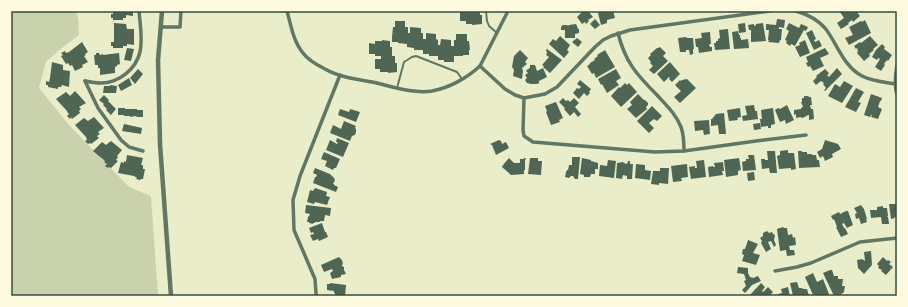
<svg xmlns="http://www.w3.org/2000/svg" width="908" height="307" viewBox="0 0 908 307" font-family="Raleway,sans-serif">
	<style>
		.green { fill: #cad2ad }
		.building { fill: #4f6655 }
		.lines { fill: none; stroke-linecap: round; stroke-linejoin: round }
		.service { stroke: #617663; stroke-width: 2 }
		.minor { stroke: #617663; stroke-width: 3.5 }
		.tertiary { stroke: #617663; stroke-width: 4.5 }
		.neatline { fill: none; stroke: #344e41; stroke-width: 1.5 }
	</style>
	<rect width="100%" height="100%" fill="#e9edc9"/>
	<polygon class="green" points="11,11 76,11 78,18 79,35 58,51 46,62 39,88 69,125 129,187 151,196 158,296 11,296"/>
	<g class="building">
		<polygon points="113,11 133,11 133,16 126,15 126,18 123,18 123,20 113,20 113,18 111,18 111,14 113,14"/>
		<polygon points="460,11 480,11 480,15 482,15 482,24 472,25 472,24 466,24 466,21 460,21"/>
		<polygon points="583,11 585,12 588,11 593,17 588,20 589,21 586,24 585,22 582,24 577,17"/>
		<polygon points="599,11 613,11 615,18 607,20 607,23 601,25 598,13 599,13"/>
		<polygon points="841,11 856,11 860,16 853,22 852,20 848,23 849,24 841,29 837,23 844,18 840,12"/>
		<polygon points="595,19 600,25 595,29 590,24"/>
		<polygon points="777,19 785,20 784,28 779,27 779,29 782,29 781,40 780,40 779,43 768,42 769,40 768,40 769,30 766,30 766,24 776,25"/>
		<polygon points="865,20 871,33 849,45 845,38 853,35 849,27 861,21 862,22"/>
		<polygon points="395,21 405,21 405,27 408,27 408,33 410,33 410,27 421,28 421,33 423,33 423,39 426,39 426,33 436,34 436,39 438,40 438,45 440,45 441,39 451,40 451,46 454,46 454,40 456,40 456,34 467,34 467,41 469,41 470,50 469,50 469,55 463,55 463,56 454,56 454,62 444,62 444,60 438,60 438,56 429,56 429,54 423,54 423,50 414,50 414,48 407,47 407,44 398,43 398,42 392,42 392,37 393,27 395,27"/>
		<polygon points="114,23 126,24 127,29 134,29 134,45 127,44 127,46 123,46 123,48 113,48 113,46 111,46 111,42 114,42"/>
		<polygon points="745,23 746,32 739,33 738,24"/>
		<polygon points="763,23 766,41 751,42 751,30 749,30 748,25 754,24 754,26 756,25 756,24"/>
		<polygon points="789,23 799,28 801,24 808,27 806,31 804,30 795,46 791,44 790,46 786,43 787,41 785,40 789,31 786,29"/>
		<polygon points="576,24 577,26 578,29 579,29 579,33 575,34 575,38 565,38 565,30 561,30 561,27 563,25 567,25 568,26 569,25"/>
		<polygon points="728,29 730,49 715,50 714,43 716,43 716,41 718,41 718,39 720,38 719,30"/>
		<polygon points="812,30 816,39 814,40 815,42 819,40 822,46 814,50 806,33"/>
		<polygon points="738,31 739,35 740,35 740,38 741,38 741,40 748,39 749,48 734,49 732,32"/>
		<polygon points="710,32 711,44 709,44 710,47 712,47 712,51 699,53 698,47 696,47 695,39 702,38 701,33"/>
		<polygon points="560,36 570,45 567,50 569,52 564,58 549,44 553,39 556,41"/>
		<polygon points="870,36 878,45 873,49 874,50 869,54 870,56 864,61 857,53 858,51 857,49 858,49 857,48 856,49 854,46 860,42 861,43"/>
		<polygon points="686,37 687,38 693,38 694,49 693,49 693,54 690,55 689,50 686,50 686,52 680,52 678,38"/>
		<polygon points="577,38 582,42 578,47 572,42"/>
		<polygon points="382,40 390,41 390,47 392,47 392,56 395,56 395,63 397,63 397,72 388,73 388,72 380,72 380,69 375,69 375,59 381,59 381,56 375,56 375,54 369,54 369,43 375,44 375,41 382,41"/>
		<polygon points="805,40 810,53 800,57 795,47 800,45 799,43"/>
		<polygon points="82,42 88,52 85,54 86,55 84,56 88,62 82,65 83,67 75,71 72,65 70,66 68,63 66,64 61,56 63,55 61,53 65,51 66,53 69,52"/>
		<polygon points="882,44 885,47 884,49 892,55 888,61 887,60 884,64 885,65 881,71 875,67 880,59 878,58 877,60 872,57 876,50"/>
		<polygon points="660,47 666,53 663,56 668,61 654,74 649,70 653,66 650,63 651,62 648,58 651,55 650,54 657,48 658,48"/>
		<polygon points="127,48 134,49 131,61 124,60"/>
		<polygon points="825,48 829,54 820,58 824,66 813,71 810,66 808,67 806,63 808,62 806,57"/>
		<polygon points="547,49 562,60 550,73 543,67 544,66 542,65 549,57 546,55 547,53 546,50"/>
		<polygon points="520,50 528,58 525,62 527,64 522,68 523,71 522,79 513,76 514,70 512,67 514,56"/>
		<polygon points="605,50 615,67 596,78 594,73 592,74 587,66 590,64 590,63 595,60 594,59 598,56 597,55"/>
		<polygon points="96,53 99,53 100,55 103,54 103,55 119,53 120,64 117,65 117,66 115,67 115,73 100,75 100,68 98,68 98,65 95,65 94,55 96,55"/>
		<polygon points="52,62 63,65 63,70 70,71 69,87 62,85 61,87 58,87 58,89 48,87 48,85 46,85 46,81 49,82 50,78"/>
		<polygon points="670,62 680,74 672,82 669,79 670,78 669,77 664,82 657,74"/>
		<polygon points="530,65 535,65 537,71 543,68 547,77 539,81 539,83 537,84 531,84 527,83 525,80 527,78 525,75 528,73 526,71 528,69 530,68"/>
		<polygon points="837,68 842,74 825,91 824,90 826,88 823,84 824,83 821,81 816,85 813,81 817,77 816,76 825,69 828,72 829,74 827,75 829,77"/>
		<polygon points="138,69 143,74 135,84 130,78"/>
		<polygon points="616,69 621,78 616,81 619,85 607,93 602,84 601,85 598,79"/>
		<polygon points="129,78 132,85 121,91 118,85"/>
		<polygon points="687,79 696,88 680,103 674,97 681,91 675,85 680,80 681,81 682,80"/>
		<polygon points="580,80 591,89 589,92 590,93 587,96 584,93 579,99 573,93 577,88 579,89 581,87 577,84"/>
		<polygon points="844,81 853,86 842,103 828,96 835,84 840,87"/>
		<polygon points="625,83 627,85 629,83 637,92 621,107 611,96 619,87 620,88"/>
		<polygon points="110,85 117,86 116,93 103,93 104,86 110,86"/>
		<polygon points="856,88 864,92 858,102 861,103 856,112 845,107"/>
		<polygon points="75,91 86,103 79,107 81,109 79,111 80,113 72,119 71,117 70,119 67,116 69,114 67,112 67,111 56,99 66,92 70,96"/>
		<polygon points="638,94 644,100 645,100 648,103 648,105 646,107 647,109 636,118 627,109 632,105 630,102"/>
		<polygon points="871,94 882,98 881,101 880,101 878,107 882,109 878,119 871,117 872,115 871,115 870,117 864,115"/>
		<polygon points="104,95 109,100 108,101 116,109 111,115 106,110 107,109 103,105 104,104 99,100"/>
		<polygon points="804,96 808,96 809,97 811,97 812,105 810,105 811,109 813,109 814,119 809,120 809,115 806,116 805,117 801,118 801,117 796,118 796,114 794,115 794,110 801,109 801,108 803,107 801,102 802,102 802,98 804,98"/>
		<polygon points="563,98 566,101 568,100 570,102 574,98 579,103 575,107 581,114 578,117 574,112 570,116 564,109 565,108 559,102"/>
		<polygon points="556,102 563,118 559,120 560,122 551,125 546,112 547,111 545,106"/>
		<polygon points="754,105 755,111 757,111 758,119 743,121 742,116 747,115 745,106"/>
		<polygon points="787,105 794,120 786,124 785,120 780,122 775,110 778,108 780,109"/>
		<polygon points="652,106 662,116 657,121 654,119 649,123 654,128 649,133 637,121"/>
		<polygon points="118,108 125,108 125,109 137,109 137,110 143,110 143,117 137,117 136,116 130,117 130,116 124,116 124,115 118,115"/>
		<polygon points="740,108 741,117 737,118 738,120 729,121 727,110"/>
		<polygon points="773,108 775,124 771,125 771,128 768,128 768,126 761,127 760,119 762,119 761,110"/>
		<polygon points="340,109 349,112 350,109 360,112 356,122 338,115"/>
		<polygon points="724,113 726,134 719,134 718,125 711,126 711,119 712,119 716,114"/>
		<polygon points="94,117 104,128 98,132 100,134 97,136 99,138 91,144 90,143 88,144 85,141 87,140 86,137 75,125 84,118 88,121"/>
		<polygon points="709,120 710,134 704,135 703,130 695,131 694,121"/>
		<polygon points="344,121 356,126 355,128 356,129 356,132 355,135 352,136 350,141 330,133 333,125 341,129"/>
		<polygon points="760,123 761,129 754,130 753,124"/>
		<polygon points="124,124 142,128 141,134 122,131"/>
		<polygon points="337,138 349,143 343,157 326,150 330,140 337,144 338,142 336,142"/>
		<polygon points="499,140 501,141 502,144 506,142 509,148 496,155 492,145 490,144"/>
		<polygon points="825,140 838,144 841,149 832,154 833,157 825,161 823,156 820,158 817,152 822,149"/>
		<polygon points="111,141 122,150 117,156 118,157 116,160 118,161 111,168 109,167 108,168 105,166 107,164 104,162 105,161 93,151 102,142 106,145"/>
		<polygon points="788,150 788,153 794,153 796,169 791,170 791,168 779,169 777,156 780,155 780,151"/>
		<polygon points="767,151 775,151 777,173 770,173 769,168 762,169 761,159 765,159 765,160 768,160"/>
		<polygon points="798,151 802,151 802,152 807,152 807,154 812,154 812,155 816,155 817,160 819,160 820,167 799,168"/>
		<polygon points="324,152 340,159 336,168 334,168 333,170 325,166 327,161 321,159"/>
		<polygon points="127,155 143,158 141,165 143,165 143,169 145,169 143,179 141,179 140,180 136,179 137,178 134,176 118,173 121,162 124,163 124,161 126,162"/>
		<polygon points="748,155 754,155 756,170 743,171 742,162 746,161 746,159 749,159"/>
		<polygon points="572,157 580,157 578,179 575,179 573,176 571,176 569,178 565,177 566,172 567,170 568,170 569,165 572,165"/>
		<polygon points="509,158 514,163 520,163 520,159 523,159 525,158 526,158 525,161 525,170 524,170 524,174 511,175 502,167 502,166 504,165 503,165"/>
		<polygon points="530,158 538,158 538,161 542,161 541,175 528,174"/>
		<polygon points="582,158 591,160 591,161 598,163 598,169 595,169 595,174 591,174 590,177 584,177 584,175 580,174"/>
		<polygon points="739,158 741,170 738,171 738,175 726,177 724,160"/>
		<polygon points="608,160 616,161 614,178 599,176 600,165 607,166"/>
		<polygon points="704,160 706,177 691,179 689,167 695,166 695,168 697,168 696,161"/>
		<polygon points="628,161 630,161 630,164 633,164 632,179 627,179 627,176 623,175 622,179 616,178 617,163 623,162 624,163 627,164"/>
		<polygon points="723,162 724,171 722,171 723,175 709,177 708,167 713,166 713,167 715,167 714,163"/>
		<polygon points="636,164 645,165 645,170 651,171 650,180 635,178"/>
		<polygon points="687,164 688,177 681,178 682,181 673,182 671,166"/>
		<polygon points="315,168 330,174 334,178 335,180 333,184 334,184 334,185 338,187 336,192 313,183 315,177 316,177 317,175 313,173"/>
		<polygon points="660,168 669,168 668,184 659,183 659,185 651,184 653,171 660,171"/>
		<polygon points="754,172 755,180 748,181 747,173"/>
		<polygon points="315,188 327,192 326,196 330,197 327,205 315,202 314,204 307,202 310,190 313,191"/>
		<polygon points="889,204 897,204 897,217 894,217 895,218 891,219"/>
		<polygon points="306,205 331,208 330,216 325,215 324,221 321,221 319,222 315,222 315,223 313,223 313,224 309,223 309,222 307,222 308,217 309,216 310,214 305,213"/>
		<polygon points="861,205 864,209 867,219 866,219 867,222 861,224 859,218 856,219 855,214 857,213 854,208"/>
		<polygon points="883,206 883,208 887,208 888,216 887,216 888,217 889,224 882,224 881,217 871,218 870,210 877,210 877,207"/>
		<polygon points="846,211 848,211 849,214 853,225 847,228 844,223 842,224 844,228 845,228 848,234 841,237 836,227 837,227 834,219 833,220 831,216 839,212 840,214"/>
		<polygon points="322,223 325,232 326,232 328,237 319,241 318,239 313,241 310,235 314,234 313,232 311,233 309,228"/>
		<polygon points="783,227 784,228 787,228 788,235 792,234 793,238 795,237 796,245 789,246 790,250 794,250 795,255 787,256 786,250 780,251 777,229"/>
		<polygon points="767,231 769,233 772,232 773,234 775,235 774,240 776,245 774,247 771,241 768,242 771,249 766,252 761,243 762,241 760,238 763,236 763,233"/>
		<polygon points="748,240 758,244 753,253 760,255 756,265 742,261 744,255 742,254 743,249 745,249"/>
		<polygon points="871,251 872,265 864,274 858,268 857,260 862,259 865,261 864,252"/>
		<polygon points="339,257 342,260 343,264 342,265 342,266 344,267 344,270 346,274 341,275 341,277 332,279 330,273 333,271 332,269 324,272 321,265"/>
		<polygon points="883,257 887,261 888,260 891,262 889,264 893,267 886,275 881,271 882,270 878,268 879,266 877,264"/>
		<polygon points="738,267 748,268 748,273 750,277 753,278 758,276 761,281 752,285 745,293 742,290 746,286 744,281 746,280 744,274 737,273"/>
		<polygon points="830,270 832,270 834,276 838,276 838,279 843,279 842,286 845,286 844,292 839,296 834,296 823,273"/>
		<polygon points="813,273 817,282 823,279 829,294 825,296 815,296 814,294 813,295 805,277"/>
		<polygon points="797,282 799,288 801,288 804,289 807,289 809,296 793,296 790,283"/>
		<polygon points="330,283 346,285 345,296 335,296 335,293 334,293 334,291 327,290 327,284 330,284"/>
		<polygon points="761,283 765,287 762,291 763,292 768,287 773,292 769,296 751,296 750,295"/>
		<polygon points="788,287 790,296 778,296 778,294 782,293 781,289"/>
	</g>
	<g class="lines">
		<g class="service">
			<polyline points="486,11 487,21 489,26 497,33"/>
			<polyline points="397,88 404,62 412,57 416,56 457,72 462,79"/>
		</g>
		<g class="minor">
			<path d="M 287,11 C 291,25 293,41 303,53 C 308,60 317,65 325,69 C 339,77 356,79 372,82 C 391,86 412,94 432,91 C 449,88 467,78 480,66 L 508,11"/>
			<path d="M 796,11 C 806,14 818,20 825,28 C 837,43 843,66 862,76 C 872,81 883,82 895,84"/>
			<polyline points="161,27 180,27 181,11"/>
			<path d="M 618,33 C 625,62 637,75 657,95 C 666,105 676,114 681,127 C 684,135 684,143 684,151"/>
			<polyline points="480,66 505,89 515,95 524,98 545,94 557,87 595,47 603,40 611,36 630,30 770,11"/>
			<path d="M 897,66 C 895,76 894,85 897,94"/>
			<path d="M 85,81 C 90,82 96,83 101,83 C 119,83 136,69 140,52 C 143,39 140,24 139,11"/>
			<polyline points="85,81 98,108 121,140 129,147 143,151"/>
			<polyline points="524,98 523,130 524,136 533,142 655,152 684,151 756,141 806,135"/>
			<polyline points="775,271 797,267 811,263 860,242 897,238"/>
			<polyline points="316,296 316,293 315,279 294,230 293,200 300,176 340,75"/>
		</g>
		<polyline class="tertiary" points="162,11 158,60 160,144 171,296"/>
	</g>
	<rect width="908" height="307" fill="none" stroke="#fefae0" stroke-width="24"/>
	<rect x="12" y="12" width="884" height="283" class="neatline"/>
</svg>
